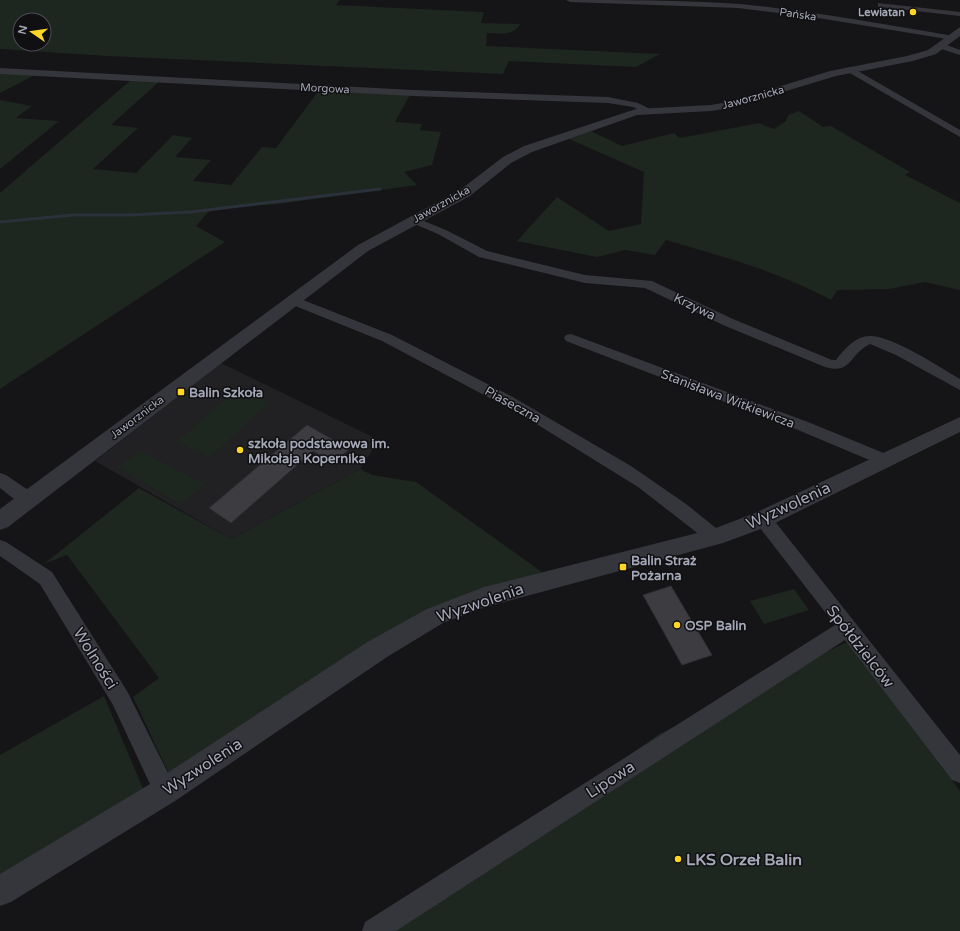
<svg xmlns="http://www.w3.org/2000/svg" width="960" height="931" viewBox="0 0 960 931" font-family="'Varela Round',sans-serif">
	<style>
		.built { fill: #212023 }
		.green { fill: #1e2620; fill-rule: evenodd }
		.lines { fill: none; stroke-linecap: round; stroke-linejoin: round }
		.stream { stroke: #2a313b; stroke-width: 3 }
		.building { fill: #3c3c41; stroke: #2f2e32 }
		.minor { fill: #35353c; fill-rule: evenodd }
		.tertiary { fill: #35353c; fill-rule: evenodd }
		.poi-dot { fill: #fed625; stroke: #100f11; stroke-width: 1.5 }
		.labels { text-anchor: middle; stroke-width: 3; stroke-linejoin: round; paint-order: stroke }
		.far-poi-label { font-size: 11px; font-weight: bold; fill: #a5a8b7; stroke: #100f11; text-anchor: end }
		.far-street-label { font-size: 11px; fill: #a5a8b7; stroke: #100f11 }
		.street-label { font-size: 13px; fill: #a5a8b7; stroke: #100f11 }
		.poi-label { font-size: 13px; font-weight: bold; fill: #a5a8b7; stroke: #100f11; text-anchor: start }
		.near-street-label { font-size: 16px; fill: #a5a8b7; stroke: #100f11 }
		.near-poi-label { font-size: 16px; font-weight: bold; fill: #a5a8b7; stroke: #100f11; text-anchor: start }
	</style>
	<rect width="100%" height="100%" fill="#151416"/>
	<polygon class="built" points="221,363 379,440 360,469 231,539 95,461"/>
	<g class="green">
		<path d="M 0,0 L 340,0 L 336,5 L 484,12 L 481,23 L 520,24 C 514,37 499,33 487,33 L 486,46 L 660,54 L 636,67 L 509,61 L 503,74 L 107,56 L 0,49 ZM 20,20 L 44,20 L 44,44 L 20,44 Z"/>
		<polygon points="0,73 35,75 0,93"/>
		<polygon points="132,79 160,81 111,125 138,128 93,169 136,173 173,135 192,138 175,157 211,160 193,181 231,185 262,147 276,148 320,89 410,95 395,122 422,124 420,130 441,132 432,165 404,172 417,185 278,204 211,209 196,226 225,242 0,389 0,193"/>
		<polygon points="0,100 32,106 16,118 59,121 0,169"/>
		<path d="M 799,111 L 823,127 L 831,126 L 910,172 L 905,175 L 960,203 L 960,290 L 925,282 L 889,289 L 838,290 L 831,300 C 778,271 723,257 666,240 L 655,255 L 625,250 L 597,257 L 517,241 L 557,197 L 609,231 L 641,224 L 644,172 L 569,139 L 591,131 L 622,146 L 674,133 L 680,138 L 759,123 L 774,129 L 786,121 L 788,115 Z"/>
		<polygon points="237,388 270,402 210,458 176,442"/>
		<polygon points="141,451 205,484 181,505 117,467"/>
		<polygon points="360,469 372,475 416,482 542,572 484,591 169,774 133,697 159,678 67,555 44,564 139,488 231,539"/>
		<polygon points="794,589 809,610 764,624 750,601"/>
		<polygon points="849,641 960,791 960,931 393,931 580,790 659,734"/>
		<polygon points="104,696 144,791 0,882 0,755"/>
	</g>
	<g class="lines">
		<polyline class="stream" points="0,222 73,215 129,215 191,212 380,189"/>
	</g>
	<g class="building">
		<polygon points="307,425 349,449 334,463 313,451 231,523 209,508"/>
		<polygon points="671,586 712,655 682,665 643,595"/>
	</g>
	<g class="lines">
		<g class="minor">
			<path d="M 566,0 C 623,0 684,0 740,4 C 811,11 882,24 953,36 L 957,38 L 953,40 L 812,17 L 738,8 L 570,2 Z"/>
			<polygon points="878,3 960,12 960,16 881,7 878,7"/>
			<polygon points="938,44 944,44 960,50 960,55 938,48"/>
			<polygon points="851,67 960,130 960,137 848,72 848,68"/>
			<polygon points="0,68 413,90 608,97 638,103 654,111 649,114 633,107 608,103 413,96 0,74"/>
			<path d="M 414,217 L 446,230 L 487,251 L 585,275 L 652,281 L 733,319 L 832,360 L 836,360 C 844,350 855,336 870,336 C 893,336 939,367 960,379 L 960,390 L 896,355 L 870,344 C 849,354 852,375 825,367 L 723,325 L 645,288 L 585,283 L 479,257 L 438,234 L 410,222 L 408,220 Z"/>
			<polygon points="293,296 392,335 511,396 631,466 686,504 721,532 724,537 721,542 715,544 709,542 638,487 522,415 382,341 288,303 287,300"/>
			<polygon points="571,334 808,422 891,456 893,460 891,464 885,466 879,464 798,430 566,341 564,338 566,335"/>
			<path d="M 0,473 L 6,475 L 34,494 L 36,499 L 34,504 C 21,508 10,495 0,488 Z"/>
			<polygon points="763,512 769,514 960,755 960,783 952,780 845,640 396,931 362,931 365,922 835,625 757,524 754,519 757,514"/>
			<polygon points="0,540 6,542 52,572 127,691 173,783 176,791 173,799 165,802 157,799 113,705 40,584 0,556"/>
		</g>
		<g class="tertiary">
			<polygon points="960,27 960,36 936,54 913,61 836,76 730,108 711,111 637,115 532,152 511,163 470,196 368,251 8,527 0,530 0,509 358,245 460,190 503,157 524,146 636,109 711,105 728,102 830,71 907,56 928,50"/>
			<polygon points="960,417 960,432 771,525 723,543 486,607 443,623 387,657 175,801 11,902 0,906 0,874 155,781 369,641 427,609 484,587 713,529 755,513"/>
		</g>
	</g>
	<g class="poi-dot">
		<circle cx="913" cy="12" r="4"/>
		<rect x="177" y="388" width="8" height="8" rx="2"/>
		<circle cx="240" cy="450" r="4"/>
		<rect x="619" y="563" width="8" height="8" rx="2"/>
		<circle cx="677" cy="625" r="4"/>
		<circle cx="678" cy="859" r="4"/>
	</g>
	<g class="labels">
		<g class="far-poi-label">
			<text x="905" y="16">Lewiatan</text>
		</g>
		<g class="far-street-label">
			<text transform="translate(798 14) rotate(8)" y="4">Pańska</text>
			<text transform="translate(325 88) rotate(3)" y="4">Morgowa</text>
			<text transform="translate(753 97) rotate(-15)" y="4">Jaworznicka</text>
			<text transform="translate(441 204) rotate(-29)" y="4">Jaworznicka</text>
			<text transform="translate(137 417) rotate(-37)" y="4">Jaworznicka</text>
		</g>
		<g class="street-label">
			<text transform="translate(695 306) rotate(26)" y="5">Krzywa</text>
			<text transform="translate(728 398) rotate(21)" y="5">Stanisława Witkiewicza</text>
			<text transform="translate(513 404) rotate(29)" y="5">Piaseczna</text>
		</g>
		<g class="poi-label">
			<text x="189" y="397">Balin Szkoła</text>
			<text x="248" y="448">szkoła podstawowa im.<tspan x="248" dy="15">Mikołaja Kopernika</tspan></text>
			<text x="631" y="565">Balin Straż<tspan x="631" dy="15">Pożarna</tspan></text>
			<text x="685" y="630">OSP Balin</text>
		</g>
		<g class="near-street-label">
			<text transform="translate(788 505) rotate(-25)" y="6">Wyzwolenia</text>
			<text transform="translate(480 602) rotate(-19)" y="6">Wyzwolenia</text>
			<text transform="translate(861 646) rotate(52)" y="6">Spółdzielców</text>
			<text transform="translate(96 658) rotate(58)" y="6">Wolności</text>
			<text transform="translate(202 766) rotate(-33)" y="6">Wyzwolenia</text>
			<text transform="translate(610 779) rotate(-33)" y="6">Lipowa</text>
		</g>
		<g class="near-poi-label">
			<text x="686" y="865">LKS Orzeł Balin</text>
		</g>
	</g>
	<g transform="translate(32 32) rotate(283)"><circle r="19" fill="#100f11" stroke="#4c4c53"/>
	<path d="M0-3L7 15L0 10L-7 15Z" fill="#fed625"/>
	<text y="-6" font-size="11" font-weight="bold" text-anchor="middle" fill="#a5a8b7">N</text>
	</g>
</svg>
